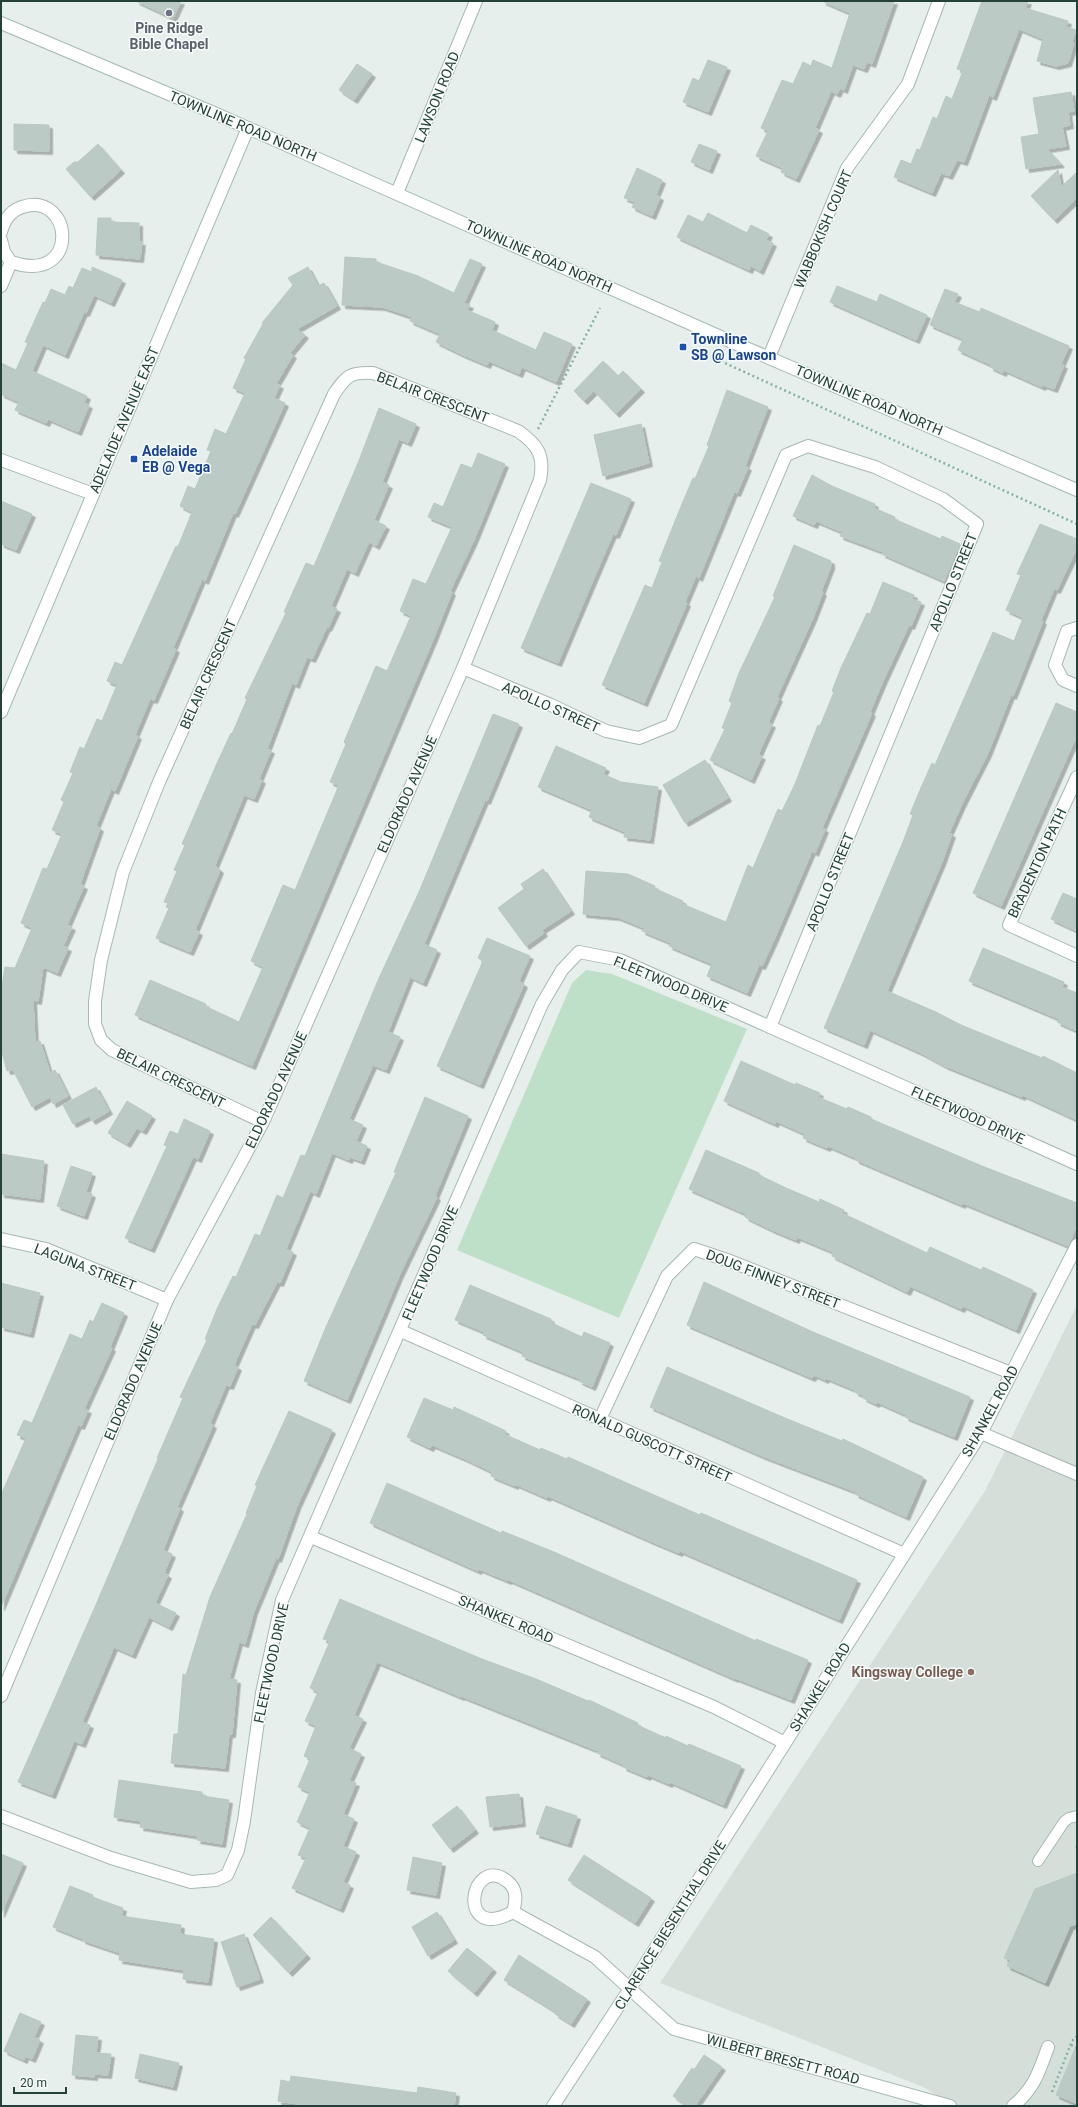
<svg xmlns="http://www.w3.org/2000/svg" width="1078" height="2107" viewBox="0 0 1078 2107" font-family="Roboto,sans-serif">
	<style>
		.built { fill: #d4dfda }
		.green { fill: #bfe0c8 }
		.building { fill: #bbcac4; stroke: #b8c9c2; filter: url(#shadow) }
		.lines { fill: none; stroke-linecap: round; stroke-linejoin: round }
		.service-casing { stroke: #a8b8b2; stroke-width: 12 }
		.minor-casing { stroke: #a8b8b2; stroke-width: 14 }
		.secondary-casing { stroke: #a4bbb3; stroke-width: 14 }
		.path { stroke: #86b3a5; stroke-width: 2.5; stroke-dasharray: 2 3; stroke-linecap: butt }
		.service { stroke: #fff; stroke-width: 10 }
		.minor { stroke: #fff; stroke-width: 12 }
		.secondary { stroke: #fff; stroke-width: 12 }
		.worship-dot { fill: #6b7280; stroke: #f7fbf9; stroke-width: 1.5 }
		.transit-dot { fill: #1a4fb4; stroke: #f7fbf9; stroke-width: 1.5 }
		.education-dot { fill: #8d6e63; stroke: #f7fbf9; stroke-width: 1.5 }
		.labels { text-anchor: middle; stroke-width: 3; stroke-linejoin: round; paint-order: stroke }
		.worship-label { font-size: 14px; font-weight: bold; fill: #5b616d; stroke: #f7fbf9 }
		.street-label { font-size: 14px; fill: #24423a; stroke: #f7fbf9 }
		.transit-label { font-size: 14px; font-weight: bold; fill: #164399; stroke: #f7fbf9; text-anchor: start }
		.education-label { font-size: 14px; font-weight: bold; fill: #785e54; stroke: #f7fbf9; text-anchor: end }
	</style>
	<defs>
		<filter id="shadow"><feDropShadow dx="3.5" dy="3.5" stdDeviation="0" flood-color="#0004"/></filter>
	</defs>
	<rect width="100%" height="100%" fill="#e6efeb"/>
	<polygon class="built" points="1077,1305 1077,2106 955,2106 923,2087 660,1983 985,1491"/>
	<polygon class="green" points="586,970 612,974 747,1029 619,1318 457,1250 572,983"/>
	<g class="building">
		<polygon points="136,1 181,1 173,18"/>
		<polygon points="822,1 894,1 872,64 867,62 864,69 853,65 844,90 840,88 837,94 831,91 815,128 819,130 796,179 781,172 783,168 756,156 768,131 761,128 782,80 793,84 803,62 811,66 813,60 832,68 850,13"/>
		<polygon points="982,1 1028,1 1025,8 1068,21 1066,27 1076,30 1072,42 1074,43 1068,63 1056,66 1037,61 1043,39 1019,29 993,97 989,95 964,162 957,160 949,176 941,173 932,193 894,177 901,160 911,164 917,149 920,150 933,117 937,119 946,96 952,99 963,71 957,69"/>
		<polygon points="708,60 727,67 708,112 683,102 693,78 699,81"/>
		<polygon points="357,64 372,74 354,100 339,90"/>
		<polygon points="1071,92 1074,111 1068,112 1070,125 1062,127 1066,146 1047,149 1061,164 1026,169 1021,137 1039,134 1033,98"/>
		<polygon points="14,124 49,125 49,151 14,150"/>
		<polygon points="98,144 121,170 91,197 66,169 74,162 78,162"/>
		<polygon points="699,144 717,151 709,170 691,162"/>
		<polygon points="637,168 662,180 656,195 660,197 652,216 632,207 635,202 624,198"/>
		<polygon points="1058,170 1061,187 1077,172 1077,198 1054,220 1031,196"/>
		<polygon points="708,213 747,233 751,225 769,234 766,240 773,243 760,271 751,266 749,270 677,237 688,215 703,222"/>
		<polygon points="98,218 111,218 111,222 139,223 139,242 142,242 140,259 96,255"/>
		<polygon points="345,257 376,259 376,262 418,276 454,293 470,259 482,264 464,303 470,305 467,310 495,322 492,330 536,350 544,332 572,344 556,382 522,367 519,374 489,361 487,365 463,355 436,342 440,334 410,321 412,317 382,307 342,305"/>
		<polygon points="92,267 122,280 111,303 94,295 86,313 84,312 65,355 43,345 32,371 87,396 84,403 89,405 78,432 48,419 46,423 15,410 19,402 1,394 1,363 16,370 28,343 25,342 43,302 45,303 51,289 65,295 69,286 73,288 82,268 92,272"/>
		<polygon points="308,267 318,286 324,283 337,306 297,329 305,335 290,353 293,355 276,384 280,385 274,398 285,403 235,514 233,513 205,581 202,579 173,648 176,649 154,700 150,699 135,735 138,736 115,791 111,789 96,826 100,828 80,884 84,886 67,925 72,927 63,946 68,948 57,973 43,967 38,1001 33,1000 35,1042 40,1041 50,1073 55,1070 68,1096 53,1104 50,1097 32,1107 13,1070 7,1071 1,1048 1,993 5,967 15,968 32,928 21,923 43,868 47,869 62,834 52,830 64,802 61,800 73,773 70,772 80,747 84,749 97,719 102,721 117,685 107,681 115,662 122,665 176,546 178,547 192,512 180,506 188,486 195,489 211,451 207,450 215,429 226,434 245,393 233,388 246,359 244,358 263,324 262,323 293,285 288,278"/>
		<polygon points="837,286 877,302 880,294 927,315 916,340 830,302"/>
		<polygon points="945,289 958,294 954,302 980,312 981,308 1069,346 1061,364 1064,365 1054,389 1043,385 1042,387 1004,370 1003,373 990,367 991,365 958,350 963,339 930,325"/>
		<polygon points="603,361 618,376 623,371 641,389 616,414 594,391 584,401 574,391"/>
		<polygon points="727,390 768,407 745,466 748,467 737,493 734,492 699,578 696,576 685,602 687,603 644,703 602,685 645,585 652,588 662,562 659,561 682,504 693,478 695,479 709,446 707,445"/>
		<polygon points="379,408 416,424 408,443 399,439 382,482 389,485 374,520 386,526 376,546 369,542 355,573 347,569 331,606 337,609 328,628 327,627 312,659 307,657 296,685 292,683 267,749 271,750 259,779 262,780 254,799 244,795 215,865 220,870 195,930 199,932 190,952 156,938 169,908 166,907 168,903 164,902 177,871 174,870 185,845 182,844 218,761 231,733 232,734 247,699 245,698 286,613 284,612 306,563 314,566 358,463"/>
		<polygon points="641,424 649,463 603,476 594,435"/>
		<polygon points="478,453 505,464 474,540 450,591 452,592 433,640 252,1066 135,1015 150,980 206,1004 205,1006 239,1022 263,967 251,961 283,885 295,890 337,790 338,785 330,782 346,744 344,742 376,666 387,671 411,616 400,611 413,579 426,584 452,527 428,517 434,503 443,507 461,464 472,468"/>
		<polygon points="812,475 832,486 875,504 874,508 895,517 894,519 941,539 942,536 960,544 944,581 882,554 883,552 840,536 842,532 816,521 814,525 793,516"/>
		<polygon points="591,483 631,499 616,535 613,534 594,578 558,663 521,648"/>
		<polygon points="1,501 32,514 16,550 1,544"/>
		<polygon points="1040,524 1077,539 1077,548 1057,590 1054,589 1041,620 1043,621 1013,696 1011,695 988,753 962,804 949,833 952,834 942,862 887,991 936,1012 961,1025 1042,1058 1043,1056 1077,1073 1077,1120 1023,1095 1022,1097 945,1066 921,1053 870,1030 864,1045 824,1028 903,842 913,815 910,814 920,790 932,763 935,765 993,632 1014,641 1023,618 1006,610 1021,575 1017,574"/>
		<polygon points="794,545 831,561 831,566 821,592 823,592 813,618 777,697 779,698 768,723 772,724 758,755 762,756 751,780 710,760 725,729 722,728 732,703 729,701 739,673 775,597 773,596"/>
		<polygon points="883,582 914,595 912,599 921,602 911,626 909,625 883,681 870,712 872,713 822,828 825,829 815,853 812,851 774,940 762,966 759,965 747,993 707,976 712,964 669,946 671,943 642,931 644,928 617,917 583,914 586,871 628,874 655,886 654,888 683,901 682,904 726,922 748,865 753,868 778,809 782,811 795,784 818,725 820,726 834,692 832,691 841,668 867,613 870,614"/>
		<polygon points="1056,703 1077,712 1077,735 1001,906 973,893"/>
		<polygon points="493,714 519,724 487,801 485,800 424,944 437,950 423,983 410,977 388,1032 400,1037 386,1070 373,1065 349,1119 363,1125 356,1141 367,1146 361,1161 350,1157 349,1160 332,1153 316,1194 310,1191 286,1249 293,1252 280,1283 277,1282 255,1325 252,1324 234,1365 238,1367 230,1386 226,1385 210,1423 213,1425 177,1507 180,1508 163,1550 172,1554 164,1573 168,1575 155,1603 176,1613 169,1627 149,1617 132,1655 114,1647 82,1722 90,1725 82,1744 74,1741 52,1795 18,1782 95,1607 158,1459 157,1458 183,1398 180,1397 207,1340 205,1339 217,1309 233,1276 236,1277 255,1234 260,1236 277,1195 283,1198 301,1155 305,1156 379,978 419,892"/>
		<polygon points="556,746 606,768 603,774 621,782 658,787 650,840 624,837 625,832 589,817 592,810 538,787"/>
		<polygon points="705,760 728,798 685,823 663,785"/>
		<polygon points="543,869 571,911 542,930 544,933 526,946 498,908 524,889 521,884"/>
		<polygon points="1063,893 1077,899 1077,931 1051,919"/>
		<polygon points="487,938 530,956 519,981 524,984 480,1085 437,1066 483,961 478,958"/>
		<polygon points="983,948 1064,982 1062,987 1077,993 1077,1031 1057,1022 1059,1019 969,981"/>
		<polygon points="741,1061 795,1085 796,1083 820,1093 818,1097 847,1109 848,1107 871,1117 871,1119 982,1166 1077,1203 1077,1225 1068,1246 963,1203 962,1205 856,1160 856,1158 828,1146 827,1148 803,1138 805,1134 776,1121 775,1124 724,1101"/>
		<polygon points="96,1087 109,1111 92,1121 89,1116 73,1124 63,1105"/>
		<polygon points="425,1097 468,1116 435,1196 437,1197 400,1274 347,1400 304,1381 326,1327 396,1173 394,1172"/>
		<polygon points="127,1101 152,1116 143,1131 137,1128 127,1144 108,1133"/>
		<polygon points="184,1119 210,1131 198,1159 193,1157 151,1249 125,1238 167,1146 164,1145 170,1131 178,1134"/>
		<polygon points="706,1150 759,1173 759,1175 786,1188 819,1202 820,1199 844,1210 842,1213 927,1253 930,1247 981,1270 983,1267 1033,1290 1016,1330 963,1306 961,1309 910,1286 907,1292 832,1256 833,1252 797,1237 796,1240 772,1230 745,1217 746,1214 689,1189"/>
		<polygon points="1,1154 44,1161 40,1199 1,1194"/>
		<polygon points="71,1166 92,1173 86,1192 92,1194 84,1216 57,1206"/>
		<polygon points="704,1282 813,1332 970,1397 954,1437 905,1417 906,1415 877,1402 876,1404 863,1398 864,1396 855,1392 855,1390 826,1378 825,1380 814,1375 812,1378 687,1325"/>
		<polygon points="1,1283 40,1293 30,1334 1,1327"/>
		<polygon points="470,1285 551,1319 550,1322 582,1337 584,1332 610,1343 592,1387 579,1381 580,1379 522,1356 523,1352 483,1335 484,1332 455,1320"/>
		<polygon points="102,1303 124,1313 110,1347 112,1348 84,1409 88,1410 81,1426 78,1425 60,1467 1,1607 1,1495 26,1438 17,1435 24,1420 32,1423 70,1334 82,1339 90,1320 93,1322"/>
		<polygon points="667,1367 785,1418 842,1441 843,1439 923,1477 906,1517 855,1494 856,1492 762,1456 650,1407"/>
		<polygon points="424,1398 453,1410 454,1407 478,1418 506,1431 504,1434 540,1450 541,1448 567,1459 568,1457 670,1502 700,1515 701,1513 857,1580 839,1620 680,1551 679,1553 655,1543 548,1496 547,1498 515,1484 515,1486 491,1476 492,1472 465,1459 432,1445 430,1448 407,1437"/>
		<polygon points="289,1411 332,1430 297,1506 278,1559 276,1558 262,1592 254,1611 245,1644 239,1642 229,1679 237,1680 232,1734 229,1734 225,1768 171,1763 174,1734 178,1734 183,1674 186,1675 210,1597 247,1514 246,1513 257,1486 255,1485"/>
		<polygon points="387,1483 501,1533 502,1531 554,1552 756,1641 756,1639 808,1660 791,1700 735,1678 735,1679 509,1580 508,1581 479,1569 478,1571 370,1523"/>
		<polygon points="340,1599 482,1659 536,1679 588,1701 589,1700 638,1723 637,1725 666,1738 666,1736 688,1746 689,1744 741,1766 723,1805 670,1782 669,1784 648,1775 647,1777 623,1767 624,1765 597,1753 598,1751 461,1696 461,1697 377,1662 354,1715 363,1719 349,1748 361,1754 349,1781 356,1783 343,1814 354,1819 343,1846 356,1852 343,1882 350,1885 340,1909 292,1888 306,1858 298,1855 310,1828 297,1822 310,1792 298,1787 310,1759 304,1756 316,1726 305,1721 318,1692 310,1688 330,1641 323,1639"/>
		<polygon points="119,1780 202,1792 202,1796 229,1800 222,1844 197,1840 198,1836 140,1827 141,1821 114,1817"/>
		<polygon points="519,1794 522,1823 490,1827 486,1797"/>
		<polygon points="457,1806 475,1830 450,1849 432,1825"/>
		<polygon points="546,1806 577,1816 568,1844 536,1834"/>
		<polygon points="1,1854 23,1863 1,1914"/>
		<polygon points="584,1855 651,1898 635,1923 568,1880"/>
		<polygon points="413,1857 442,1863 436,1895 407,1890"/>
		<polygon points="1077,1873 1077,1924 1070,1926 1045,1983 1007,1966 1010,1960 1004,1958 1035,1889"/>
		<polygon points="70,1886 93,1895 92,1897 123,1908 121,1916 181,1925 180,1934 214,1939 208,1982 183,1979 184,1970 119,1960 120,1953 82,1940 83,1939 53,1927"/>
		<polygon points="437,1912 454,1940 428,1956 412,1927"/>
		<polygon points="271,1917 307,1955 289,1973 253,1935"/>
		<polygon points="244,1934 260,1979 237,1987 221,1942"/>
		<polygon points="467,1948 493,1969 474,1993 448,1971"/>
		<polygon points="519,1955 587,1999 571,2024 555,2014 556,2012 504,1980"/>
		<polygon points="20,2013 41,2022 34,2037 40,2040 32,2059 25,2056 24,2060 4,2051"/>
		<polygon points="76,2035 98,2037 96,2053 111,2054 108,2075 94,2074 94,2077 72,2075"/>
		<polygon points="1077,2044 1077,2104 1056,2095"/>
		<polygon points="140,2054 179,2063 173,2087 135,2078"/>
		<polygon points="704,2055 722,2067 695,2106 687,2106 673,2096 692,2068 694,2070"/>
		<polygon points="291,2076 417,2093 418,2087 456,2093 454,2106 311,2106 278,2101 281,2080 290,2082"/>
	</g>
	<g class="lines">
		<g class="service-casing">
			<polyline id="service" points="1038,1861 1064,1822 1069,1818 1077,1816"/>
		</g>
		<g class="minor-casing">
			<g id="minor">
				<polyline points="397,193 476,1"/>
				<path d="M 1,232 C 4,220 10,211 22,207 C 73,190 82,286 11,262 L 4,252 L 1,240"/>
				<polyline points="1,286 11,262"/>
				<polyline points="769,357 847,168 908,84 939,1"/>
				<polyline points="1,460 93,494"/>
				<polyline points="1077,628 1067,631 1055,665 1063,680 1077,686"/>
				<polyline points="463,668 551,705 606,731 639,738 671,725 786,455 808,446 875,467 943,499 977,524 770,1027"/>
				<polyline points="1077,777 1009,925 1077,956"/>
				<polyline points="1,1239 46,1249 167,1300"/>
				<polyline points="401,1331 904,1554"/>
				<polyline points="600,1419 667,1276 694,1249 730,1261 1011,1373"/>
				<polyline points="981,1433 1077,1474"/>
				<polyline points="311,1537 714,1707 785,1743"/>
				<path d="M 1,1696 L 167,1300 L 263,1122 L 463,668 L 540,480 C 545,455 537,444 518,431 L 373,373 C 350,372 347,375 334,394 L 159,782 L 123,872 L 101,960 L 95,1001 L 95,1024 L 101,1040 L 112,1050 L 263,1122"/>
				<polyline points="1,1816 111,1858 191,1882 216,1880 227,1875 238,1850 244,1821 262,1693 282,1600 542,1004 562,970 579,952 620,960 1077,1164"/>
				<path d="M 513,1912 C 516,1901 518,1889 507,1881 C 470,1853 455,1944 513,1912 L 595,1957 L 674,2029 L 950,2106"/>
				<polyline points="553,2106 629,1990 981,1433 1077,1245"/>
				<path d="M 1013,2106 C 1034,2089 1039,2072 1048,2047"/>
			</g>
		</g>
		<g class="secondary-casing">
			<g id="secondary">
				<polyline points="1,23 214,113 732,342 1077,490"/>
				<polyline points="1,712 248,128"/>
			</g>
		</g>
		<g class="path">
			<polyline points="716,359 1077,524"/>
			<polyline points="538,429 600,308"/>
			<polyline points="1076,1848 1077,1847"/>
			<polyline points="1071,2045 1077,2048"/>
			<polyline points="1052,2092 1072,2041 1077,2036"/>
		</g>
		<use href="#service" class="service"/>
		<use href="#minor" class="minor"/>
		<use href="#secondary" class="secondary"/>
	</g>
	<circle class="worship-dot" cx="169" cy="13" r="4"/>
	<g class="transit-dot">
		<rect x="679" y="343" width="8" height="8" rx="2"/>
		<rect x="130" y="455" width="8" height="8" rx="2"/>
	</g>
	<circle class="education-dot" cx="971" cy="1672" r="4"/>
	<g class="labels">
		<g class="worship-label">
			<text x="169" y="33">Pine Ridge<tspan x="169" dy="16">Bible Chapel</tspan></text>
		</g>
		<g class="street-label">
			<text transform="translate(437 97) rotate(-68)" y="5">LAWSON ROAD</text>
			<text transform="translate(243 126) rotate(23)" y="5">TOWNLINE ROAD NORTH</text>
			<text transform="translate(823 229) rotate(-67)" y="5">WABBOKISH COURT</text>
			<text transform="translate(539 256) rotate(24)" y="5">TOWNLINE ROAD NORTH</text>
			<text transform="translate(433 397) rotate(21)" y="5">BELAIR CRESCENT</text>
			<text transform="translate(869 400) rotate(23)" y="5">TOWNLINE ROAD NORTH</text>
			<text transform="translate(124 420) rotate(-67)" y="5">ADELAIDE AVENUE EAST</text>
			<text transform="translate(953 582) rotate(-68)" y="5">APOLLO STREET</text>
			<text transform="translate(208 674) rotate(-66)" y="5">BELAIR CRESCENT</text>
			<text transform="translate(551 707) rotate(24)" y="5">APOLLO STREET</text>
			<text transform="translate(407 794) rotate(-66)" y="5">ELDORADO AVENUE</text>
			<text transform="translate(1037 863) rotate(-65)" y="5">BRADENTON PATH</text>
			<text transform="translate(830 882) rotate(-68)" y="5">APOLLO STREET</text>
			<text transform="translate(671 984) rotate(23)" y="5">FLEETWOOD DRIVE</text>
			<text transform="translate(171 1078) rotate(26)" y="5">BELAIR CRESCENT</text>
			<text transform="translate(276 1090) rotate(-65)" y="5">ELDORADO AVENUE</text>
			<text transform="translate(968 1115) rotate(24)" y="5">FLEETWOOD DRIVE</text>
			<text transform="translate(430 1263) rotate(-67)" y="5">FLEETWOOD DRIVE</text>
			<text transform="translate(85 1267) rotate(21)" y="5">LAGUNA STREET</text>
			<text transform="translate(773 1279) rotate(21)" y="5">DOUG FINNEY STREET</text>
			<text transform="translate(133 1381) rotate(-67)" y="5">ELDORADO AVENUE</text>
			<text transform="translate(990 1411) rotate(-61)" y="5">SHANKEL ROAD</text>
			<text transform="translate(652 1443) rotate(24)" y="5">RONALD GUSCOTT STREET</text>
			<text transform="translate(506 1619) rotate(23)" y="5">SHANKEL ROAD</text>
			<text transform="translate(271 1663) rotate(-78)" y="5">FLEETWOOD DRIVE</text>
			<text transform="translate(820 1687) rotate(-58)" y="5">SHANKEL ROAD</text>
			<text transform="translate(670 1925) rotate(-58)" y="5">CLARENCE BIESENTHAL DRIVE</text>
			<text transform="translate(783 2059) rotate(15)" y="5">WILBERT BRESETT ROAD</text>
		</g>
		<g class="transit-label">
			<text x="691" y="344">Townline<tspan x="691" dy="16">SB @ Lawson</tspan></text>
			<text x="142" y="456">Adelaide<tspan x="142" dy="16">EB @ Vega</tspan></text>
		</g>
		<g class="education-label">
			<text x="963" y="1677">Kingsway College</text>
		</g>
	</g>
	<rect width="1078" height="2107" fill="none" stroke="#24423a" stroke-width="4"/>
	<path d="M14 2087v6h52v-6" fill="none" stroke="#24423a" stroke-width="2"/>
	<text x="20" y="2087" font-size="12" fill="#24423a" stroke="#f7fbf9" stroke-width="3" paint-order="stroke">20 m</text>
</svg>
